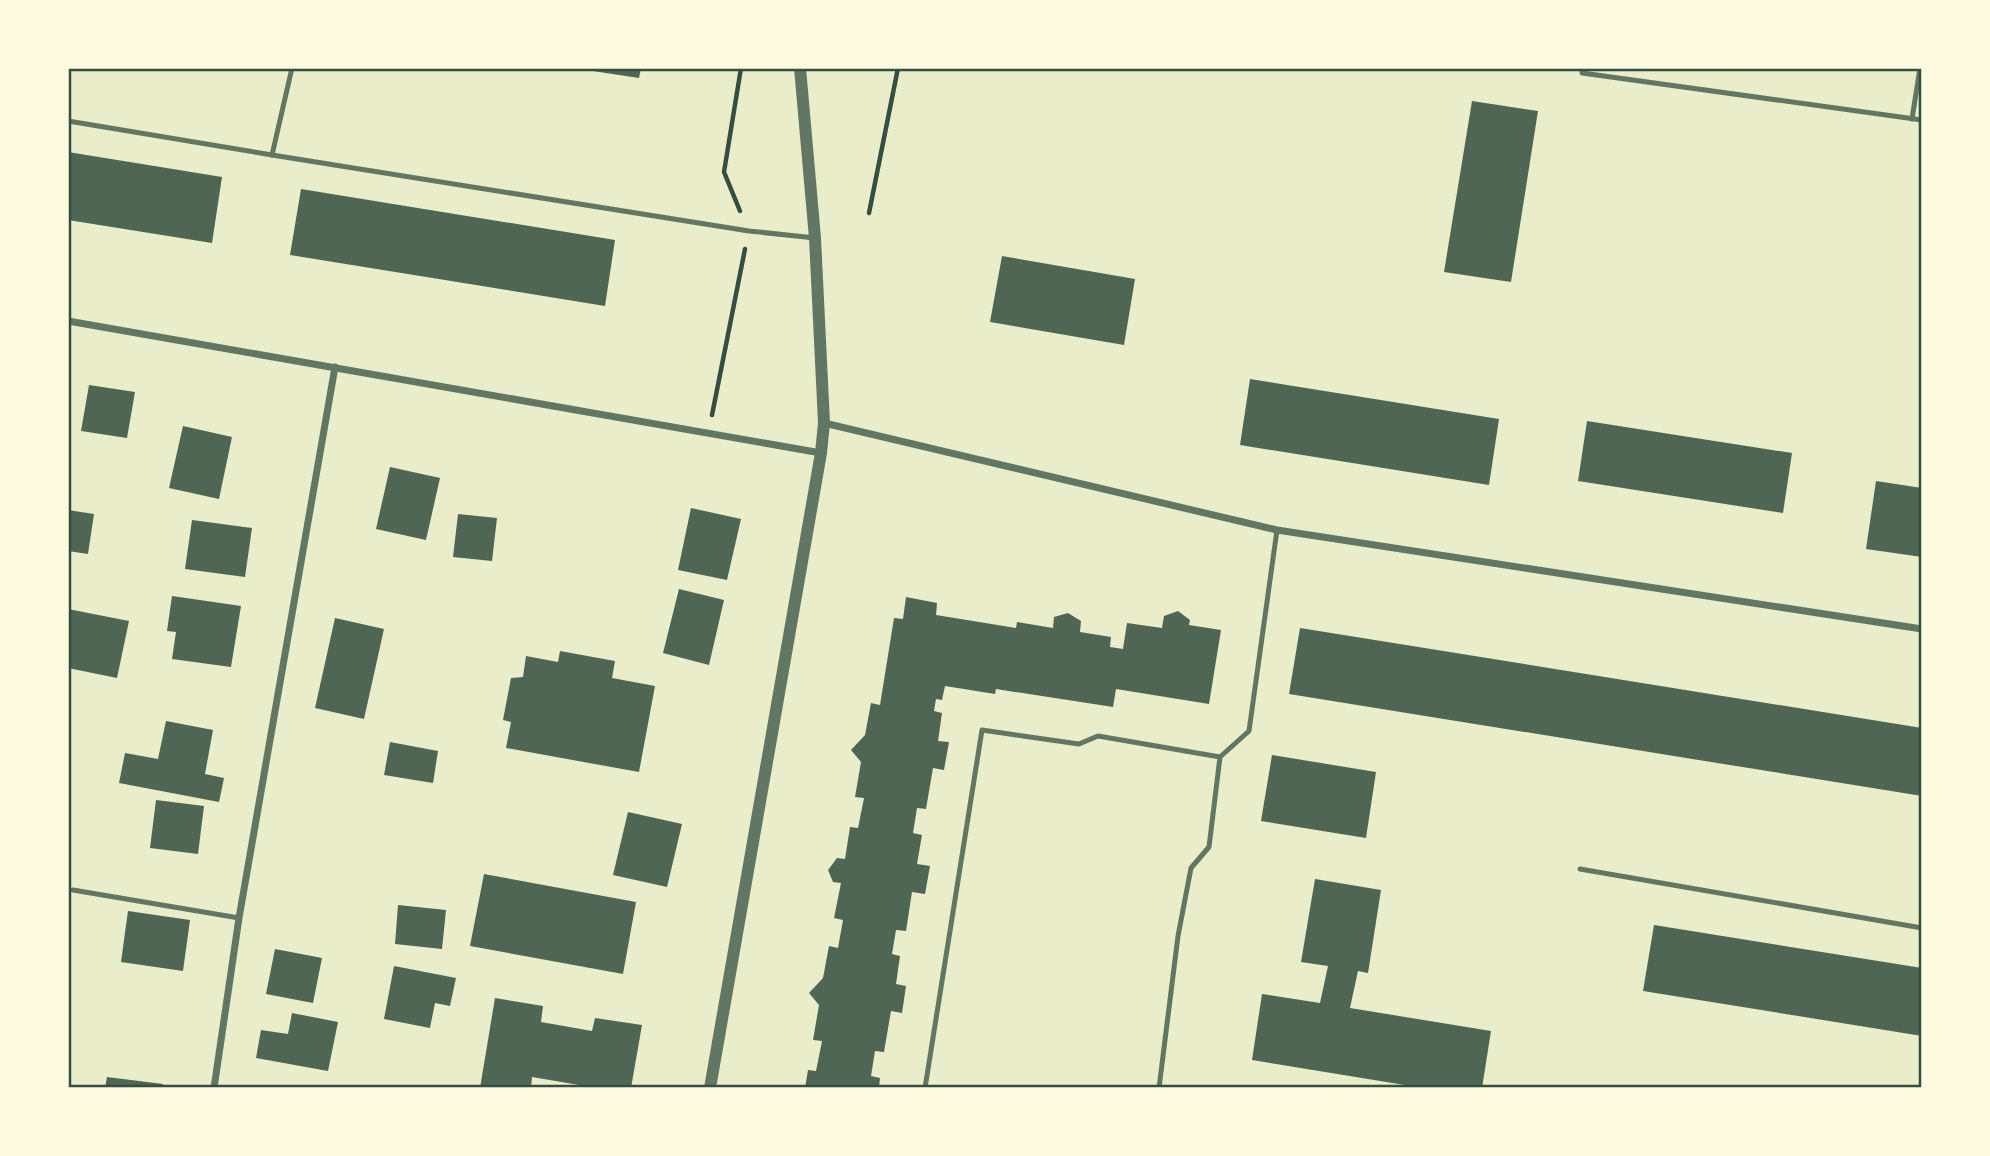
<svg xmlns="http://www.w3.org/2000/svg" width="1990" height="1156" viewBox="0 0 1990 1156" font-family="'IBM Plex Sans',sans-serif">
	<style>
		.building { fill: #4f6655 }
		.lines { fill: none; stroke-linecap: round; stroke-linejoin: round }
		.path { stroke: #344e41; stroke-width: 4.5 }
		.service { stroke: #617663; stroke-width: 5 }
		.minor { stroke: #617663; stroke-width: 7 }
		.tertiary { stroke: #617663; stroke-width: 12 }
		.neatline { fill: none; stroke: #344e41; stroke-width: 2.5 }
	</style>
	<rect width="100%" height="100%" fill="#e9edc9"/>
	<g class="building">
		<polygon points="587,68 641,68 639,78 586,70"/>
		<polygon points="1472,101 1538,111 1511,282 1444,272"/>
		<polygon points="68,152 222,177 212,243 68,220"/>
		<polygon points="301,189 615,240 605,306 290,255"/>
		<polygon points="1002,256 1135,279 1124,345 990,322"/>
		<polygon points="1250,379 1499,419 1489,485 1240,445"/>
		<polygon points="89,385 135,392 127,438 81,431"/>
		<polygon points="1587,421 1792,453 1783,513 1578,481"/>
		<polygon points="183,426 232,437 219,499 169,488"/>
		<polygon points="390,467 440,478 426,540 376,529"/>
		<polygon points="1876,481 1922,488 1922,557 1866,549"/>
		<polygon points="691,508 741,519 727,580 678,570"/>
		<polygon points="68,510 94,514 88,554 68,551"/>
		<polygon points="458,514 497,518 492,561 453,557"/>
		<polygon points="192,520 252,528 245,577 185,569"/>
		<polygon points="679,589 724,600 709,665 663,653"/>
		<polygon points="172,596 241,606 231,667 172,659 176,632 167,631"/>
		<polygon points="906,597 937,603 936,615 1016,628 1017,622 1053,628 1054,617 1068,613 1081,621 1080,632 1111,637 1110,647 1123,649 1127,623 1162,628 1164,616 1178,611 1190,620 1189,625 1221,630 1209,704 1116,689 1113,707 996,689 995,694 945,686 942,700 936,699 934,711 942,713 938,741 949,742 944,770 933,768 926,809 917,808 913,833 922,835 917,864 930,866 925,894 912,892 906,931 896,930 892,954 900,956 896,984 906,986 902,1013 891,1011 884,1052 875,1051 871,1076 880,1078 879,1088 805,1088 808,1070 816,1071 822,1041 813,1040 819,1005 809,993 823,978 829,946 838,948 843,920 834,918 841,883 833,882 828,870 837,858 845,859 850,827 858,828 864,798 855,797 861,762 851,750 865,735 871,703 880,705 894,618 903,619"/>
		<polygon points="68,609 129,621 117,678 68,668"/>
		<polygon points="335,618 384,629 364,719 315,708"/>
		<polygon points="1300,628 1922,728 1922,796 1289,694"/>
		<polygon points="560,651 615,661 612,678 655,686 639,772 506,748 511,722 503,720 511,678 523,677 526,656 558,662"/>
		<polygon points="166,721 213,730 205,774 224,778 219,802 119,783 125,753 158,759"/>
		<polygon points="390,742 438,751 433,783 384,775"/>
		<polygon points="1272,755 1376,772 1366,838 1261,821"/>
		<polygon points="156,800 204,806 198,854 150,848"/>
		<polygon points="628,812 682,824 667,887 613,875"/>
		<polygon points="484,874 636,902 623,974 470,946"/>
		<polygon points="1315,879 1381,890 1368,973 1358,971 1350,1008 1491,1031 1482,1088 1423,1088 1252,1060 1262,994 1320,1003 1328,966 1301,962"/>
		<polygon points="398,905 446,910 442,949 395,944"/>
		<polygon points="128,911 190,920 183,971 121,962"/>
		<polygon points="1654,925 1922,968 1922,1036 1643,991"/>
		<polygon points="275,949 322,958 313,1003 266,994"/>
		<polygon points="394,966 456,978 450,1006 435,1003 430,1028 384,1019"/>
		<polygon points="495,998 543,1006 541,1022 592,1031 595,1018 642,1025 631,1088 578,1088 579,1085 532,1077 531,1088 480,1088"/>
		<polygon points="292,1013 338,1022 328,1071 256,1058 261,1030 288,1034"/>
		<polygon points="107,1077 163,1084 162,1088 105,1088"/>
	</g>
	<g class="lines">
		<g class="path">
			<polyline points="740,211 724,172 741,68"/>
			<polyline points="869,213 898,68"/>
			<polyline points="712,415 745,249"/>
		</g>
		<g class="service">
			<polyline points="1582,68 1582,73 1922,120"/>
			<polyline points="1912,119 1920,68"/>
			<polyline points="68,121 272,155 749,231 815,238"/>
			<polyline points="272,155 292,68"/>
			<polyline points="1580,869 1922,928"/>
			<polyline points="73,890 239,918"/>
			<polyline points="925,1088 982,730 1079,744 1098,736 1220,757"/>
			<polyline points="1159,1088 1178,936 1191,868 1209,847 1220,757 1249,731 1277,530"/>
		</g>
		<g class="minor">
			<polyline points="68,321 821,453"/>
			<polyline points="824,423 1277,530 1922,629"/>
			<polyline points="214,1088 239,918 335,367"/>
		</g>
		<polyline class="tertiary" points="710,1088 821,453 824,423 815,238 800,68"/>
	</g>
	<rect width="1990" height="1156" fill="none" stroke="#fefae0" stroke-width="140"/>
	<rect x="70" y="70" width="1850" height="1016" class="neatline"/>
</svg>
